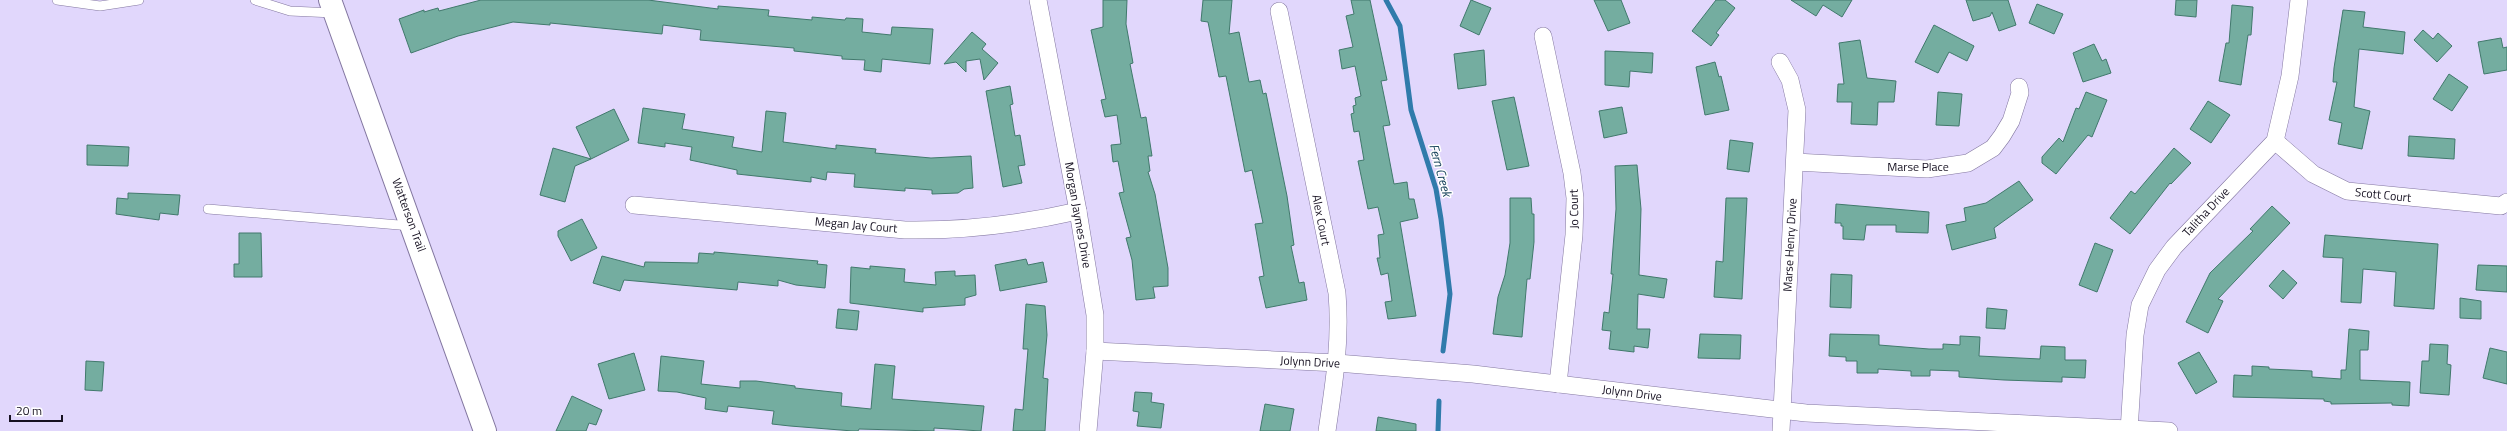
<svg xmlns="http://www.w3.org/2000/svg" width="2507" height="431" viewBox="0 0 2507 431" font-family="'Titillium Web',sans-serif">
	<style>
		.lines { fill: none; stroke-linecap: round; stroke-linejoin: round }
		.stream { stroke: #307bab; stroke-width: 5 }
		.building { fill: #74ada0; stroke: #41796c }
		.service-casing { stroke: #8377a0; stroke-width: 10 }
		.minor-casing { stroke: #8377a0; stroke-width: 18 }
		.secondary-casing { stroke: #8377a0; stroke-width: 24 }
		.service { stroke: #fff; stroke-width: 9 }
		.minor { stroke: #fff; stroke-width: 17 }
		.secondary { stroke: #fff; stroke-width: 22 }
		.labels { text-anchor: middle; stroke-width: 3; stroke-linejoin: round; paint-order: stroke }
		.street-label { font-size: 12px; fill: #161121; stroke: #fff }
		.water-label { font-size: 13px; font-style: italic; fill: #15415a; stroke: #fff }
	</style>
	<rect width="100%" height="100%" fill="#e1d7fc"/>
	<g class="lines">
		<g class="stream">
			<polyline points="1386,0 1400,26 1411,110 1436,189 1441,219 1450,294 1443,351"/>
			<polyline points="1438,431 1439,401"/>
		</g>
	</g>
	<g class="building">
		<polygon points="481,0 648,0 718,9 718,6 769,10 768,16 812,20 812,17 845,20 846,18 863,19 862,32 891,35 892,27 933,29 930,64 882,59 881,72 864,70 865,60 842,59 842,56 794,51 794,48 700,40 701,30 663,25 662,34 550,23 550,25 513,22 458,36 411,53 399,19 424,10 424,12 438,8 439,11"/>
		<polygon points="1103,0 1127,0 1126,24 1133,63 1130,64 1141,118 1146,117 1152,156 1148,156 1150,171 1148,172 1155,194 1168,268 1168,286 1153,287 1155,298 1136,300 1132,260 1126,238 1131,237 1119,193 1124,192 1118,161 1113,162 1111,145 1121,144 1117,115 1105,117 1101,100 1106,99 1091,30 1103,27"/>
		<polygon points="1203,0 1232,0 1229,34 1239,32 1249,82 1260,80 1263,94 1266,93 1287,196 1294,245 1291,246 1299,283 1304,282 1307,300 1266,308 1259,277 1264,276 1255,224 1263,223 1252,170 1245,172 1226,76 1219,77 1208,22 1201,21"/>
		<polygon points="1351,0 1370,0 1387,80 1381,81 1390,125 1383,126 1394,184 1407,182 1409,199 1414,199 1418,218 1400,222 1416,316 1388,319 1385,302 1392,301 1388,273 1381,275 1377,258 1380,258 1378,235 1384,234 1378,207 1368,209 1358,161 1364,160 1359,131 1354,132 1351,114 1354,113 1353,106 1356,105 1355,98 1361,96 1355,66 1342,69 1339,50 1353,47 1346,16 1354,14"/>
		<polygon points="1471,0 1491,8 1479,35 1460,26"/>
		<polygon points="1594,0 1621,0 1630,23 1608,31"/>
		<polygon points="1716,0 1725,0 1735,8 1716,33 1719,35 1711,46 1692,31"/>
		<polygon points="1791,0 1852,0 1842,17 1823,5 1816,16"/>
		<polygon points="1966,0 2008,0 2016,25 1999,31 1992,12 1990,16 1973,21"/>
		<polygon points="2176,0 2197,0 2196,17 2175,15"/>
		<polygon points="2037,4 2063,14 2054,34 2029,23"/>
		<polygon points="2232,5 2253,7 2251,35 2248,35 2241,85 2219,81 2226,43 2229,43"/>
		<polygon points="2343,10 2365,12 2363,27 2405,32 2403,54 2359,49 2354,107 2370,111 2362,149 2338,144 2342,123 2329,120 2337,82 2333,82 2334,68"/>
		<polygon points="1934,25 1974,46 1967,61 1949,52 1938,73 1915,62"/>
		<polygon points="2423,30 2433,39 2438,33 2452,46 2437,62 2414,40"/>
		<polygon points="972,32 986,44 982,49 998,63 984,80 980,59 966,61 966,72 956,62 944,64"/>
		<polygon points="2501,38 2503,48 2507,47 2507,70 2484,74 2478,42"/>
		<polygon points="1860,40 1867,78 1896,81 1894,102 1878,102 1877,125 1851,124 1852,102 1837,102 1838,84 1844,84 1839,43"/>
		<polygon points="2094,44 2102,61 2106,59 2111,73 2083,82 2073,53"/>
		<polygon points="1484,50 1486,85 1458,89 1454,54"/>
		<polygon points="1605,51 1653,53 1652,73 1630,71 1629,87 1605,85"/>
		<polygon points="1715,62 1719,77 1721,76 1729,110 1705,115 1696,67"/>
		<polygon points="2449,74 2468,87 2452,111 2433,99"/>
		<polygon points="1010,86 1013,104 1010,105 1015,136 1020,135 1025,165 1018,166 1022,183 1003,187 986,91"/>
		<polygon points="1938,92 1962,94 1959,126 1936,125"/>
		<polygon points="2086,92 2107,100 2092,137 2088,135 2056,174 2042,163 2042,157 2059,138 2063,142 2076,108 2079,109"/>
		<polygon points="1514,97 1529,166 1507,170 1492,101"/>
		<polygon points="2208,101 2230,115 2211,143 2190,129"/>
		<polygon points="1622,107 1627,133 1604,138 1599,111"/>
		<polygon points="643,108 685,114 682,129 734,137 732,147 762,152 766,111 786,113 783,142 836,149 836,145 876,149 875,153 931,158 971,156 973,188 964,189 958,193 932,194 932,190 905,188 905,191 854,187 855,174 827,172 826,180 811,177 811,182 737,174 737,170 690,160 692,147 665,143 665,147 638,143"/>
		<polygon points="614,109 629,140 591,159 576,127"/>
		<polygon points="2409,136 2455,139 2454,159 2408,156"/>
		<polygon points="1730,140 1753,143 1749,172 1727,169"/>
		<polygon points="87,145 129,147 128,166 87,165"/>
		<polygon points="553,148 591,159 575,166 565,202 540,195"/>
		<polygon points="2174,148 2191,163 2171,184 2170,183 2130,234 2110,218 2131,191 2135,194"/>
		<polygon points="1637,165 1641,209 1639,275 1667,279 1664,298 1638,294 1637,329 1650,329 1648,348 1634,346 1634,352 1609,349 1611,331 1602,330 1604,312 1609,313 1613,274 1611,274 1616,209 1615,166"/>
		<polygon points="2019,181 2033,200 1994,228 1996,238 1952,250 1946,225 1966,221 1964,208 1986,203"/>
		<polygon points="128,193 180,195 178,215 160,213 159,220 116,214 117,198 128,199"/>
		<polygon points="1510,198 1531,198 1532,214 1534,214 1534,242 1530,279 1527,279 1522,337 1493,334 1498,297 1505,275 1510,243"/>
		<polygon points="1726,198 1747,198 1742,299 1714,297 1716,261 1723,262"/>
		<polygon points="1836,204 1929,212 1928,233 1896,232 1896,225 1866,225 1864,240 1843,239 1843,226 1841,226 1841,223 1835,223"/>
		<polygon points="2272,206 2290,223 2218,299 2223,301 2208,333 2186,322 2210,273 2253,231 2250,229"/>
		<polygon points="582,219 597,248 571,261 558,236 558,231"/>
		<polygon points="239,233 261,233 262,277 234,277 234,264 239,264"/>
		<polygon points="2325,235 2438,244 2434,309 2394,306 2396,272 2363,269 2361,303 2341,302 2343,258 2323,257"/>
		<polygon points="2095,243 2113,250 2097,292 2079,285"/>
		<polygon points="714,252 818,261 817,264 827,265 825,288 796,285 778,280 778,286 738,282 737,290 624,280 620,291 593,283 602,256 644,267 645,262 698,263 699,253 714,254"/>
		<polygon points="1026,259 1028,265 1043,262 1047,282 1000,291 995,265"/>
		<polygon points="2478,265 2507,266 2507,292 2476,290"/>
		<polygon points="870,266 905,269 904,282 936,285 935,272 955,271 955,276 975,275 976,295 965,298 965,305 923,308 923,312 850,303 851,267 870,269"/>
		<polygon points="2283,270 2297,283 2283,299 2269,286"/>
		<polygon points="1831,274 1852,275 1851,308 1830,307"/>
		<polygon points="2460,298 2481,301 2481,319 2460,318"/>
		<polygon points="1026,304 1045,306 1047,335 1043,378 1048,379 1045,431 1013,431 1015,409 1023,410 1028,349 1023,349"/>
		<polygon points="1987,308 2007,310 2005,329 1986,328"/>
		<polygon points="838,309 859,311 857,330 836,328"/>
		<polygon points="2349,329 2369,331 2368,350 2360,350 2360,380 2410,382 2409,406 2392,405 2392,403 2331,404 2331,402 2324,401 2324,399 2233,397 2234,375 2252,376 2252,366 2269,367 2269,369 2312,371 2312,377 2341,379 2341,370 2346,370"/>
		<polygon points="1700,334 1741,335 1740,359 1698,358"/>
		<polygon points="1830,334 1879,335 1879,345 1929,349 1943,349 1943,344 1960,345 1960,336 1980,337 1979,356 2040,359 2041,346 2065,347 2065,360 2086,360 2085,378 2062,377 2062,382 2004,380 1959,377 1959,371 1930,370 1930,376 1911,376 1911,371 1878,369 1878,373 1857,373 1857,361 1846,361 1846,357 1829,356"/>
		<polygon points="2430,344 2448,345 2447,364 2451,365 2449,395 2420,393 2422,361 2429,361"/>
		<polygon points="2490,348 2507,352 2507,384 2483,378"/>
		<polygon points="2199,352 2217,382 2196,394 2178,363"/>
		<polygon points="634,353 645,390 609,399 598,364"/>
		<polygon points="661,356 704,361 701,384 740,388 740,381 756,381 795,386 795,388 842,393 841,406 871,409 875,364 895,366 892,399 984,406 981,431 934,428 934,431 859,429 858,431 853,431 790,426 772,424 774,411 728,406 727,412 705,409 706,398 677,392 658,391"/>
		<polygon points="86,361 104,362 102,391 85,390"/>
		<polygon points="1135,392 1152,393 1151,402 1164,404 1161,428 1137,426 1139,412 1133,411"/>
		<polygon points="572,396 602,410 596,425 589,423 586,431 556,431"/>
		<polygon points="1265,404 1294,409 1290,431 1260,431"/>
		<polygon points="1378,417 1416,424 1416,431 1376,431"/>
	</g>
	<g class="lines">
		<g class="service-casing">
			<g id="service">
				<polyline points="57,0 100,6 139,0"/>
				<polyline points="255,0 290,11 334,13"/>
				<polyline points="208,209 411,226"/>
			</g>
		</g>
		<g class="minor-casing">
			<g id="minor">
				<polyline points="1038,0 1078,211 1095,315 1095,351 1088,431"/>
				<path d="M 1279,11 L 1337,293 C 1341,342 1334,383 1327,431"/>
				<polyline points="1543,36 1572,173 1575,198 1574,235 1558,384"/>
				<polyline points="1780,62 1790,80 1797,110 1781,431"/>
				<polyline points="2275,141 2313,174 2347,191 2501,206 2507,202"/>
				<polyline points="1795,162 1927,169 1968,163 1993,148 2002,136 2011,121 2020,93 2019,87"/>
				<path d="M 634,205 L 905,230 C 964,231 1021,224 1078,211"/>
				<polyline points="1095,351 1337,363 1473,374 1806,413 2169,431"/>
				<polyline points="2129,431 2135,335 2140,305 2157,270 2174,247 2275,141 2290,76 2299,0"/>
			</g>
		</g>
		<g class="secondary-casing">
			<polyline id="secondary" points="330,0 485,431"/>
		</g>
		<use href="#service" class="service"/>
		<use href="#minor" class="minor"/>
		<use href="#secondary" class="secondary"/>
	</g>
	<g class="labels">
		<g class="street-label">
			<text x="1918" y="171">Marse Place</text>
			<text transform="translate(2383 195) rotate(6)" y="4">Scott Court</text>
			<text transform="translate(1574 209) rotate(-91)" y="4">Jo Court</text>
			<text transform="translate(2206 212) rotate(-47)" y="4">Talitha Drive</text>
			<text transform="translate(409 215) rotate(70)" y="4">Watterson Trail</text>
			<text transform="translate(1078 215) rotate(80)" y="4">Morgan Jaymes Drive</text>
			<text transform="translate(1321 220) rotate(79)" y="4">Alex Court</text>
			<text transform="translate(856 225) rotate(5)" y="4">Megan Jay Court</text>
			<text transform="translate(1790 245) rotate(-87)" y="4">Marse Henry Drive</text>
			<text transform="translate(1310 362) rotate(3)" y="4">Jolynn Drive</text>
			<text transform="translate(1632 393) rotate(7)" y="4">Jolynn Drive</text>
		</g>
		<g class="water-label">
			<text transform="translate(1441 170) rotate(75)" y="5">Fern Creek</text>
		</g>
	</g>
	<path d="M10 415v6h52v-6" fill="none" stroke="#161121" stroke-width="2"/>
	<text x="16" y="415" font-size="12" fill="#161121" stroke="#ffffff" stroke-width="3" paint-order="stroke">20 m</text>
</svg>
